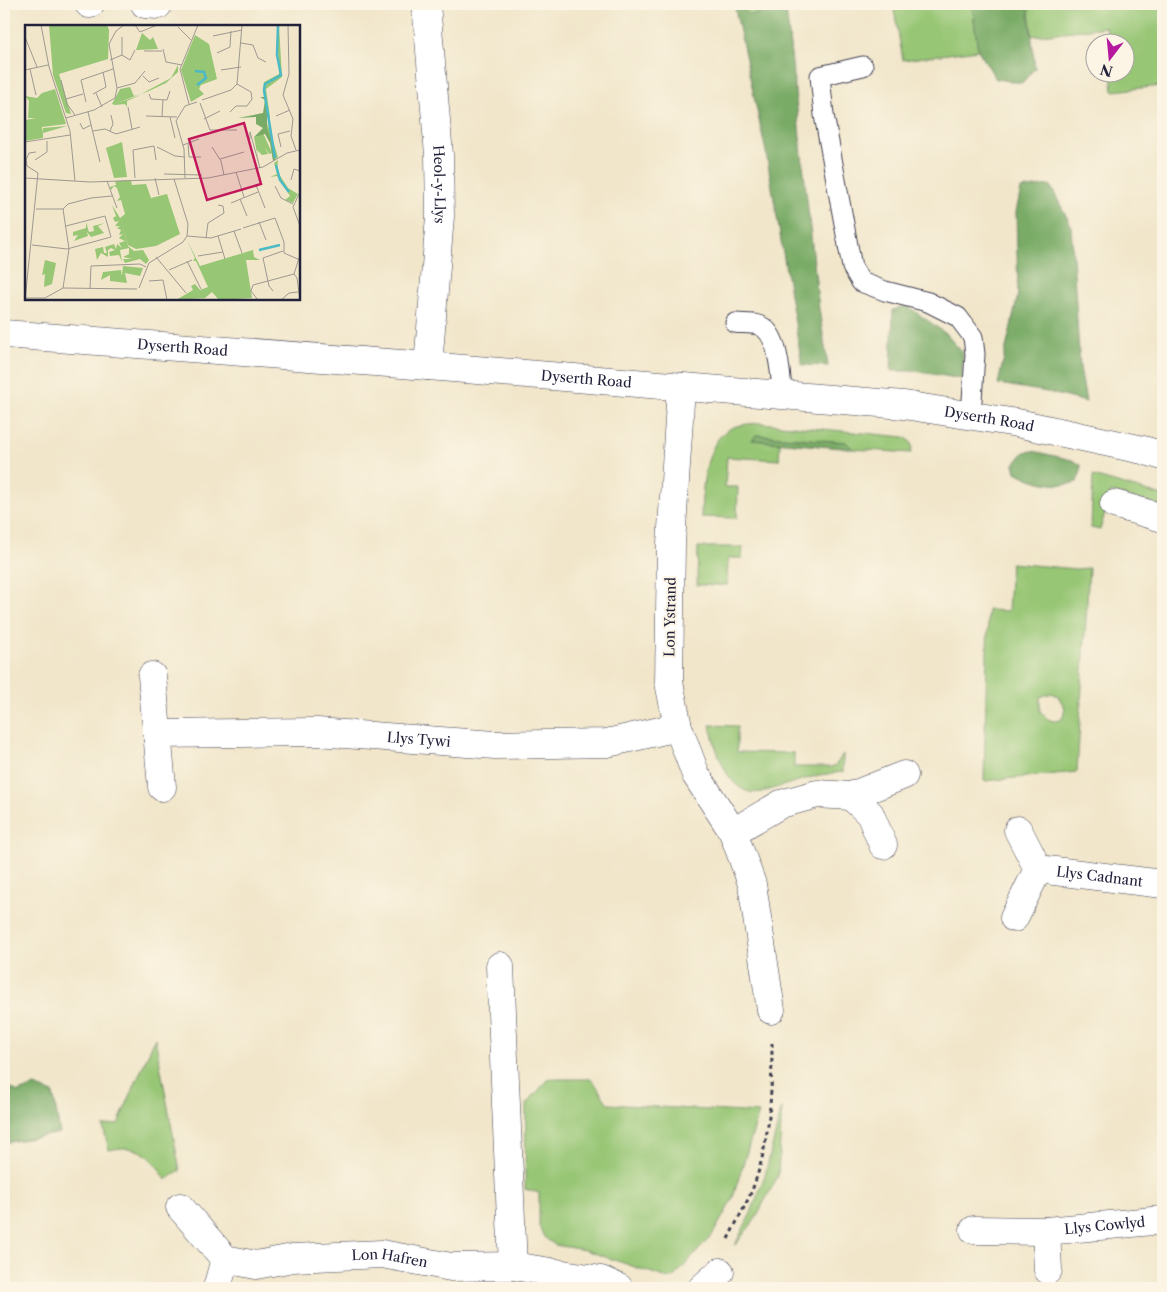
<svg xmlns="http://www.w3.org/2000/svg" width="1167" height="1292" viewBox="0 0 1167 1292" font-family="'Libre Caslon Text',serif">
	<style>
		.green { fill: #97c675; stroke: #5c7458; fill-rule: evenodd }
		.forest { fill: #79ab66; stroke: #4e6650 }
		.lines { fill: none; stroke-linecap: round; stroke-linejoin: round }
		.service-casing { stroke: #413f50; stroke-width: 21 }
		.minor-casing { stroke: #413f50; stroke-width: 29 }
		.secondary-casing { stroke: #413f50; stroke-width: 29 }
		.path { stroke: #413f50; stroke-width: 3; stroke-dasharray: 4 4; stroke-linecap: butt }
		.service { stroke: #fff; stroke-width: 19 }
		.minor { stroke: #fff; stroke-width: 28 }
		.secondary { stroke: #fff; stroke-width: 28 }
		.labels { text-anchor: middle; stroke-width: 4; stroke-linejoin: round; paint-order: stroke }
		.street-label { font-size: 14px; fill: #22223b; stroke: #fcf5e5 }
		.inset-river { fill: none; stroke: #4bb9c6; stroke-width: 2.5 }
		.inset-road { fill: none; stroke: #9e9891; stroke-width: 1 }
		.view { fill: #c2185b; fill-opacity: 0.15; stroke: #c2185b; stroke-width: 2.5 }
		.inset-edge { fill: none; stroke: #22223b; stroke-width: 2.5 }
	</style>
	<rect width="100%" height="100%" fill="#fcf5e5"/>
	<filter id="ink" filterUnits="userSpaceOnUse"><feTurbulence type="fractalNoise" baseFrequency=".02" numOctaves="2"/><feDisplacementMap in="SourceGraphic" scale="10" xChannelSelector="R" yChannelSelector="G"/><feConvolveMatrix kernelMatrix="1 2 1 2 8 2 1 2 1" color-interpolation-filters="sRGB"/></filter>
	<filter id="wash" filterUnits="userSpaceOnUse"><feTurbulence type="fractalNoise" baseFrequency=".0096" numOctaves="4" result="noise"/><feDisplacementMap in="SourceGraphic" scale="20" xChannelSelector="R" yChannelSelector="G"/><feGaussianBlur stdDeviation="1.12" result="paint"/><feColorMatrix in="noise" values="0 0 0 0 0 0 0 0 0 0 0 0 0 0 0 0 0 1.4 0 .05"/><feComposite in="paint" operator="in"/></filter>
	<g filter="url(#wash)">
		<rect width="100%" height="100%" fill="#f1e6ca"/>
		<g class="green">
			<polygon points="735,4 762,4 763,13 750,15"/>
			<polygon points="893,4 972,4 978,50 903,60"/>
			<polygon points="1028,4 1163,4 1163,94 1162,86 1113,91 1111,73 1124,72 1124,42 1108,42 1106,27 1032,36"/>
			<path d="M 760,423 L 905,437 C 912,442 913,445 911,453 L 853,449 L 846,442 L 756,435 L 752,440 L 780,443 L 779,460 L 727,457 L 725,487 L 738,487 L 737,518 L 701,517 C 702,492 704,447 726,431 C 736,424 748,424 760,423 Z"/>
			<polygon points="1093,476 1163,496 1163,507 1111,492 1100,530 1091,528"/>
			<polygon points="698,547 743,547 742,558 728,558 727,585 697,585"/>
			<path d="M 1011,563 L 1076,569 L 1089,568 L 1077,772 L 984,781 L 988,610 L 1008,611 ZM 1052,693 L 1058,696 L 1065,708 L 1062,719 C 1053,724 1046,719 1040,711 L 1040,697 Z"/>
			<path d="M 710,725 L 737,726 L 737,752 L 794,753 L 794,767 L 831,767 L 836,765 L 843,754 L 843,772 L 819,775 L 762,792 C 728,799 716,750 710,725 Z"/>
			<path d="M 155,1038 L 180,1171 L 166,1180 C 151,1155 139,1143 109,1150 L 103,1126 L 118,1124 Z"/>
			<polygon points="549,1079 592,1079 608,1104 759,1113 732,1200 713,1234 676,1275 670,1279 585,1250 555,1245 544,1237 539,1226 539,1193 525,1189 526,1104"/>
			<polygon points="782,1107 778,1176 754,1221 735,1245 751,1213 765,1175"/>
		</g>
		<g class="forest">
			<polygon points="734,4 750,15 786,9 819,309 828,366 802,365 766,152"/>
			<polygon points="972,4 1028,4 1035,68 1022,83 996,79 978,50"/>
			<polygon points="1050,185 1071,225 1080,367 1086,402 1047,392 998,384 1018,295 1016,212 1021,189"/>
			<polygon points="906,305 945,333 963,353 962,379 915,371 891,371 893,310"/>
			<polygon points="756,435 846,442 853,449 752,440"/>
			<path d="M 1033,451 L 1072,460 L 1081,465 L 1081,471 L 1077,482 C 1058,488 1034,483 1016,472 L 1014,464 L 1024,452 Z"/>
			<polygon points="4,1045 7,1086 18,1092 35,1086 53,1093 60,1133 4,1143"/>
		</g>
	</g>
	<g filter="url(#ink)">
		<g class="lines">
			<g class="service-casing">
				<g id="service">
					<polyline points="863,66 820,76 824,115 852,267 861,282 885,291 928,302 958,317 973,337 975,354 971,416"/>
					<path d="M 735,323 C 742,324 751,323 758,325 C 780,331 780,377 783,396"/>
				</g>
			</g>
			<g class="minor-casing">
				<g id="minor">
					<polyline points="89,4 90,4"/>
					<polyline points="145,4 158,5"/>
					<path id="s1" d="M 426,4 L 439,155 L 440,216 L 428,366"/>
					<polyline points="681,387 671,544 669,682 678,727 696,775 733,832 752,884 771,1010"/>
					<polyline points="1114,504 1163,518"/>
					<polyline points="152,676 162,787"/>
					<path id="s2" d="M 157,734 L 317,732 L 495,745 L 607,743 L 678,727"/>
					<polyline points="851,796 904,775"/>
					<polyline points="733,832 781,804 817,794 851,796 870,814 883,845"/>
					<path id="s3" d="M 1038,869 L 1163,884"/>
					<polyline points="1014,918 1038,869 1018,830"/>
					<polyline points="500,966 513,1266"/>
					<path id="s4" d="M 180,1207 L 225,1259 L 256,1265 L 293,1258 L 382,1254 L 451,1267 L 513,1266 L 601,1280 L 619,1288"/>
					<path id="s5" d="M 974,1230 L 1046,1231 L 1163,1220"/>
					<polyline points="1046,1231 1048,1270"/>
					<polyline points="217,1288 225,1259"/>
					<polyline points="702,1288 720,1272"/>
				</g>
			</g>
			<g class="secondary-casing">
				<g id="secondary">
					<path id="s6" d="M 4,334 L 428,366 L 904,405 L 1017,423 L 1143,450 L 1163,456"/>
				</g>
			</g>
			<path class="path" d="M 728,1239 C 735,1225 743,1210 750,1195 C 770,1148 772,1094 772,1043"/>
			<use href="#service" class="service"/>
			<use href="#minor" class="minor"/>
			<use href="#secondary" class="secondary"/>
		</g>
	</g>
	<g class="labels">
		<g class="street-label">
			<text dy="5" stroke="none"><textPath href="#s1" startOffset="181">Heol-y-Llys</textPath></text>
			<text dy="5" stroke="none"><textPath href="#s6" startOffset="179">Dyserth Road</textPath></text>
			<text dy="5" stroke="none"><textPath href="#s6" startOffset="584">Dyserth Road</textPath></text>
			<text dy="5" stroke="none"><textPath href="#s6" startOffset="989">Dyserth Road</textPath></text>
			<text transform="translate(670 617) rotate(-89)" y="5">Lon Ystrand</text>
			<text dy="5" stroke="none"><textPath href="#s2" startOffset="262">Llys Tywi</textPath></text>
			<text dy="5" stroke="none"><textPath href="#s3" startOffset="62">Llys Cadnant</textPath></text>
			<text dy="5" stroke="none"><textPath href="#s5" startOffset="131">Llys Cowlyd</textPath></text>
			<text dy="5" stroke="none"><textPath href="#s4" startOffset="235">Lon Hafren</textPath></text>
		</g>
	</g>
	<g transform="translate(25 25)">
		<rect width="275" height="275" fill="#f1e6ca"/>
		<path d="M 24,0 L 82,0 L 84,5 L 83,34 L 34,49 L 46,89 L 41,88 L 28,50 ZM 252,0 L 254,0 L 257,52 L 241,64 L 245,92 L 243,100 L 253,132 L 250,135 L 242,102 L 244,93 L 238,66 L 239,57 L 254,49 ZM 117,8 L 125,15 L 128,12 L 133,24 L 111,25 ZM 170,10 L 184,19 L 192,54 L 176,60 L 174,64 L 179,69 L 166,77 L 156,45 ZM 153,40 L 153,47 L 141,58 L 124,66 L 89,79 L 116,70 L 102,76 L 102,82 L 100,79 L 90,80 L 87,79 L 95,64 L 105,62 L 109,71 L 116,69 L 146,53 ZM 30,64 L 41,99 L 17,102 L 17,108 L 18,103 L 42,101 L 18,108 L 18,113 L 0,116 L 0,95 L 11,93 L 3,93 L 4,76 L 0,71 L 12,73 L 17,68 ZM 238,108 L 247,128 L 244,129 L 240,123 L 243,129 L 237,130 L 232,125 L 234,139 L 229,112 ZM 97,117 L 102,152 L 89,153 L 81,123 ZM 253,135 L 252,146 L 263,163 L 273,169 L 268,178 L 260,175 L 265,171 L 252,151 L 245,152 L 252,149 L 249,138 ZM 106,155 L 107,160 L 121,159 L 126,173 L 142,169 L 155,209 L 131,221 L 111,224 L 103,220 L 95,193 L 103,221 L 109,226 L 118,225 L 124,235 L 121,239 L 115,234 L 100,238 L 98,234 L 107,234 L 98,232 L 104,229 L 104,223 L 95,225 L 97,237 L 94,230 L 85,231 L 84,227 L 90,225 L 86,223 L 83,225 L 83,232 L 76,228 L 72,235 L 70,224 L 78,222 L 79,228 L 82,228 L 80,222 L 89,219 L 91,224 L 92,219 L 97,223 L 94,218 L 100,216 L 94,213 L 98,209 L 94,210 L 96,205 L 92,203 L 95,201 L 90,201 L 94,196 L 90,197 L 88,193 L 91,191 L 87,180 L 95,193 L 100,189 L 96,175 L 92,176 L 95,172 L 92,163 L 89,161 L 86,165 L 85,162 L 91,160 L 90,156 ZM 61,197 L 64,207 L 69,206 L 68,201 L 80,198 L 73,201 L 79,208 L 66,212 L 62,207 L 63,211 L 49,216 L 53,210 L 48,211 L 48,207 L 61,203 ZM 162,215 L 175,241 L 228,225 L 229,232 L 235,235 L 221,235 L 227,273 L 194,275 L 187,267 L 180,273 L 151,275 L 168,265 L 166,261 L 170,259 L 175,265 L 183,262 L 171,236 L 168,236 L 170,233 ZM 20,235 L 31,238 L 27,259 L 19,262 L 20,249 L 17,250 ZM 98,241 L 118,243 L 115,251 L 100,248 L 102,258 L 85,256 L 85,250 L 76,255 L 78,247 L 96,245 L 97,251 Z" fill="#97c675"/>
		<path d="M 235,72 L 240,72 L 242,77 L 242,102 L 249,123 L 250,135 L 248,136 L 245,118 L 240,109 L 229,112 L 238,103 L 231,99 L 231,92 L 213,93 L 238,88 L 240,75 Z" fill="#79ab66"/>
		<path class="inset-river" d="M 170,46 L 179,47 L 181,53 L 172,60M 250,133 L 239,65 L 240,59 L 256,50 L 252,30 L 253,0M 251,140 L 255,155 L 264,167M 234,225 L 255,220"/>
		<path class="inset-road" d="M 16,0 L 24,42 L 45,106 L 50,156M 110,0 L 115,7 L 132,0M 263,0 L 264,49 L 258,70 L 268,94 L 266,111 L 271,125M 153,2 L 166,15M 188,11 L 217,5M 0,12 L 12,42M 216,18 L 228,20 L 233,33 L 241,37M 138,24 L 141,37 L 157,40M 119,26 L 137,26M 192,28 L 205,22 L 206,6M 97,30 L 105,35 L 110,25M 85,35 L 97,30 L 97,12M 5,44 L 11,70M 0,45 L 23,40M 196,45 L 216,42M 118,51 L 124,57 L 134,53M 36,55 L 42,79 L 50,90M 92,63 L 110,58 L 120,46M 71,68 L 77,82M 68,69 L 81,62 L 78,47M 124,69 L 126,74 L 142,75 L 145,66M 41,74 L 58,69M 177,75 L 206,65 L 212,59 L 217,0M 61,77 L 56,55 L 88,44M 175,78 L 185,105 L 212,105M 164,79 L 155,44 L 173,0M 103,82 L 107,104M 63,87 L 75,137M 205,87 L 211,81 L 222,81 L 227,74 L 226,67 L 212,59M 121,91 L 152,92M 137,91 L 138,75M 251,91 L 265,85M 145,92 L 150,113M 41,93 L 69,85 L 90,73 L 92,63 L 84,19 L 91,6 L 99,0M 179,94 L 195,86M 55,98 L 58,104 L 66,100M 68,106 L 80,104 L 91,109 L 115,102M 85,106 L 88,99 L 86,90M 225,114 L 225,107 L 235,143M 0,117 L 45,110M 163,118 L 164,132 L 176,132M 158,120 L 174,114M 132,122 L 150,131 L 160,132M 187,122 L 196,136 L 199,150M 256,122 L 253,109 L 265,106M 195,134 L 219,127M 10,135 L 22,127 L 22,116M 211,147 L 219,172M 139,149 L 177,150M 0,153 L 65,157 L 183,153 L 238,142 L 262,128 L 275,125M 110,153 L 108,125 L 129,121 L 131,135M 130,153 L 134,170M 160,153 L 159,124 L 151,96 L 160,81 L 172,77M 266,155 L 269,144 L 275,146M 82,156 L 92,183M 231,160 L 240,183M 250,161 L 256,173 L 268,179M 275,167 L 268,182 L 275,201M 215,174 L 222,191M 206,178 L 233,167M 11,184 L 38,184 L 43,179 L 66,173 L 87,171M 38,184 L 44,224 L 38,263M 234,197 L 241,215M 218,203 L 250,193 L 259,217 L 259,228 L 275,235M 209,206 L 217,228M 162,211 L 186,213 L 216,204M 193,211 L 200,234M 181,213 L 183,198 L 199,188 L 198,181 L 193,180M 7,220 L 42,224 L 86,212 L 80,191 L 41,201M 173,231 L 198,227M 131,232 L 161,268M 162,236 L 176,264M 144,245 L 167,235M 269,249 L 272,253 L 275,275M 269,249 L 275,230M 124,256 L 138,255 L 142,275M 114,263 L 124,238 L 158,217 L 162,211 L 163,199 L 149,154M 65,264 L 66,241 L 115,239 L 121,242M 248,266 L 244,261 L 238,233 L 258,226M 0,273 L 20,273 L 38,263 L 112,264M 0,275 L 13,148 L 2,141 L 1,135 L 4,128 L 11,127M 233,275 L 226,266 L 228,260 L 269,249M 256,275 L 264,268 L 273,267"/>
		<path class="view" d="M 219,98 L 236,159 L 182,175 L 164,114 Z"/>
		<rect width="275" height="275" class="inset-edge"/>
	</g>
	<rect width="1167" height="1292" fill="none" stroke="#fcf5e5" stroke-width="20"/>
	<g transform="translate(1110 58) rotate(196)"><circle r="24" fill="#fcf5e5" stroke="#a5a1a1"/>
	<path d="M0-4L9 19L0 12L-9 19Z" fill="#b5179e"/>
	<text y="-8" font-size="14" font-weight="bold" text-anchor="middle" fill="#22223b">N</text>
	</g>
</svg>
